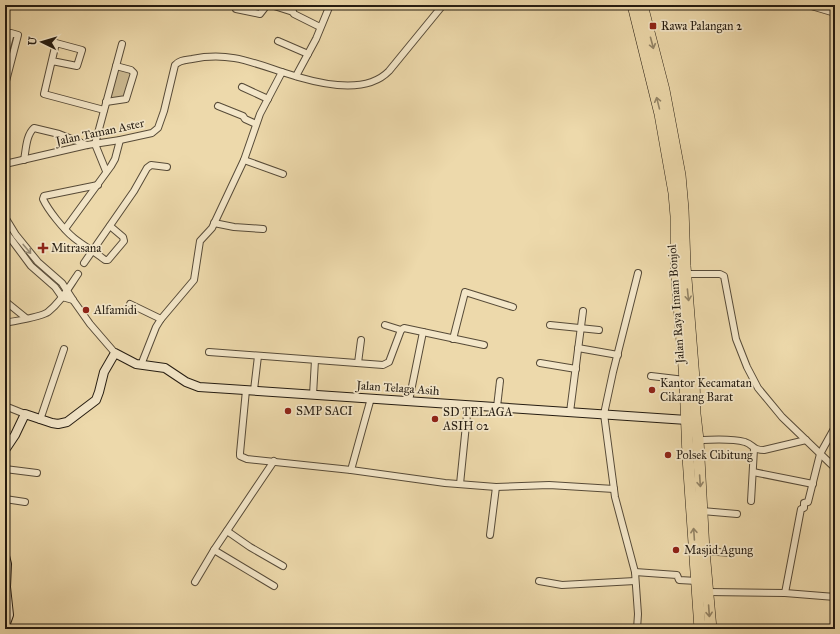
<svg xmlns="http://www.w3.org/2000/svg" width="840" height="634" viewBox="0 0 840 634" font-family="'IM FELL Great Primer',serif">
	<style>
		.green { fill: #cbb991; stroke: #786a51 }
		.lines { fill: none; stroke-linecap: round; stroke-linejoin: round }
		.street-casing { stroke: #574b38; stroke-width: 8 }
		.secondary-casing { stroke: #251c11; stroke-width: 10 }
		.highway-casing { stroke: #251c11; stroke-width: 12 }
		.street { stroke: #f3e6c8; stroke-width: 6 }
		.secondary { stroke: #f3e6c8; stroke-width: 8 }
		.highway { stroke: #edd9ab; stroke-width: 11 }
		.oneway { stroke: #938466 }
		.oneway2 { stroke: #968b76 }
		.poi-dot { fill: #8f2418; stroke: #f3e6c8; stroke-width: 1.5 }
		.labels { text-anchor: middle; stroke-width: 3.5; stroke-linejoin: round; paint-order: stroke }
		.poi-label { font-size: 12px; fill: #251c11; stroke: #f3e6c8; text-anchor: start }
		.street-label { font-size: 12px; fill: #251c11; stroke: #f3e6c8 }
	</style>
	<rect width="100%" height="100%" fill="#edd9ab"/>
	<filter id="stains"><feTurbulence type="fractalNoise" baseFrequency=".005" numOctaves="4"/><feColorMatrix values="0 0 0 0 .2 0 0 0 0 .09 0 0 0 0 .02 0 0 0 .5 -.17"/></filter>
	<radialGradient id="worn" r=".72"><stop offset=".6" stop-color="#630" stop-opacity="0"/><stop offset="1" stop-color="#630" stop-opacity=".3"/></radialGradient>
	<polygon class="green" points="117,68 132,73 125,98 108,101"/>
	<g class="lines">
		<g class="street-casing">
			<g id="street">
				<polyline points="271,5 293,12"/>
				<polyline points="293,5 292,11 294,14 320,27"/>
				<polyline points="808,5 835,13"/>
				<polyline points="236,9 260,14 267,5"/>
				<polyline points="278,41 308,54"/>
				<polyline points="5,55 11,33 18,35 5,85"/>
				<polyline points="52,61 77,66 82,50 56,43 44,94 104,110"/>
				<polyline points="296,76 316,39 330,5"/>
				<polyline points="242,87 268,99"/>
				<polyline points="106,102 126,99 134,73 131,70 116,66"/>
				<polyline points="218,106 243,116 245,119 256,124"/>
				<path d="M 24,160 C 26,150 26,135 34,128 L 59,134 L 87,145"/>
				<polyline points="244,160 283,174"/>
				<path d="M 5,164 L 87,145 L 120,140 L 152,133 L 158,128 L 164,111 L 175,65 C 179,60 186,60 192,59 C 227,52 249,61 282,72"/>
				<polyline points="106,171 95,144 122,44"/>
				<path d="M 98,185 L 44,196 L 43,199 C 48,210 64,230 74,238 C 84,246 95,252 105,260 L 108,260 L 124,241 L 123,237 L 110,226"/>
				<polyline points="5,217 16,235 38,262 62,283 73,300 90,324 115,353"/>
				<polyline points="214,223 234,227 263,229"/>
				<polyline points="65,229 111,166 115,159 120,140"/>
				<polyline points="5,231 31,266 55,287 62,297 73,300"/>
				<polyline points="84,263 134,191 147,168 151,165 167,167"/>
				<polyline points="686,274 720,274 724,276 736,339 747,367 758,388 782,417 835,468"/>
				<polyline points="5,301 26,318"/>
				<polyline points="130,304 161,319"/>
				<path d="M 5,323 C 14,321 42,317 48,312 C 61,302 69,287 78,274"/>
				<polyline points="385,325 401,330"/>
				<polyline points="550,325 599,330"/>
				<polyline points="453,339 465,292 513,307"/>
				<polyline points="578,348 618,355"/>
				<polyline points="209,352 383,365 389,362 401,330 404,328 484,345"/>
				<polyline points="358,363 361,340"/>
				<polyline points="540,363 576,369"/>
				<path d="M 141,365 L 156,327 L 161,319 L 194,280 L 200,241 L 212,228 L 244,160 L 260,114 L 282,72 C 312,82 364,97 389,71 L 443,5"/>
				<polyline points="651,376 685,380"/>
				<polyline points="246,390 240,453 240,456 247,459 351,470 445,483 496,487 549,485 614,489"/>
				<polyline points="254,390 258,356"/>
				<polyline points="313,395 315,360"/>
				<polyline points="409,401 423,332"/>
				<polyline points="5,406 25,414"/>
				<polyline points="497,407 500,381"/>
				<polyline points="570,412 583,311"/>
				<polyline points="40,420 64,349"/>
				<path d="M 698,440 C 714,440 730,438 745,442 C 754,445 752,450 764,450 L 806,440"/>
				<polyline points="5,469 37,473"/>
				<polyline points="351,470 371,398"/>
				<polyline points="753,472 813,484"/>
				<polyline points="460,484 468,405"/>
				<polyline points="5,499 25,502"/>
				<polyline points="751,501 754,449"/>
				<polyline points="702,511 737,514"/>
				<polyline points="227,531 250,547 283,566"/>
				<polyline points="490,535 496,487"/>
				<polyline points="214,550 274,586"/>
				<polyline points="704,551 732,553"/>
				<polyline points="635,572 677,575 679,580 697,581"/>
				<polyline points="539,581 562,585 635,581"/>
				<polyline points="195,582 214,550 274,461"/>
				<polyline points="708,592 785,593 835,597"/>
				<polyline points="785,593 801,509 804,508 804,503 808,502 820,454 835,427"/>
				<polyline points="637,629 638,614 635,572 615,497 604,414 613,372 638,273"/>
			</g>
		</g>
		<g class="secondary-casing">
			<g id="secondary">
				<polyline points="5,450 15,435 25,414 52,423 58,424 67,422 96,400 99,392 104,372 115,353 136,364 165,368 186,382 199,387 687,420"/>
				<polyline points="5,556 7,564 6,587 9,615 5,626"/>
			</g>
		</g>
		<g class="highway-casing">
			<g id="highway">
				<polyline points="633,5 660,114 674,193 676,216 676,266 685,380 688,457 700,629"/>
				<polyline points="642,5 664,90 680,175 683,209 685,266 694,379 695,414 698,440 704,551 711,629"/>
			</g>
		</g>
		<use href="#street" class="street"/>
		<use href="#secondary" class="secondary"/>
		<use href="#highway" class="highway"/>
	</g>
	<defs><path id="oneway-shaft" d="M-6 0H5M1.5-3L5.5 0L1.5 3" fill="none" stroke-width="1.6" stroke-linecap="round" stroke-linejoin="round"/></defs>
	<g class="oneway">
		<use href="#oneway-shaft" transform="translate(652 43) rotate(75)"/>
		<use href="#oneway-shaft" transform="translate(658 103) rotate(-104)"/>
		<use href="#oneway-shaft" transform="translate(688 295) rotate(84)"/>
		<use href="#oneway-shaft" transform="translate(700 481) rotate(86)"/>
		<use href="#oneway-shaft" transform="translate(694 534) rotate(-94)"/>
		<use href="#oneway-shaft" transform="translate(709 611) rotate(86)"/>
	</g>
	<use class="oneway2" href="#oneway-shaft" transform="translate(27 249) rotate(50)"/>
	<g class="poi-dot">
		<rect x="649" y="22" width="8" height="8" rx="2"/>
		<path d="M41 242h4v4h4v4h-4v4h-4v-4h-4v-4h4z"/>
		<circle cx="86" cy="310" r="4"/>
		<circle cx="652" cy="390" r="4"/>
		<circle cx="288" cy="411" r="4"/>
		<circle cx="435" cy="419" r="4"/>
		<circle cx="668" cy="455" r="4"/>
		<circle cx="676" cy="550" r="4"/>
	</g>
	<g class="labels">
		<g class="poi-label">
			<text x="661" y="30">Rawa Palangan 2</text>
			<text x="51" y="252">Mitrasana</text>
			<text x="94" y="314">Alfamidi</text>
			<text x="660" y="387">Kantor Kecamatan<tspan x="660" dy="14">Cikarang Barat</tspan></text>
			<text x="296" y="415">SMP SACI</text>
			<text x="443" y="416">SD TELAGA<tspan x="443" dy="14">ASIH 02</tspan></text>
			<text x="676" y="459">Polsek Cibitung</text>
			<text x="684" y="554">Masjid Agung</text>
		</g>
		<g class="street-label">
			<text transform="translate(100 132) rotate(-12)" y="4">Jalan Taman Aster</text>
			<text transform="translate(676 304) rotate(-94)" y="4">Jalan Raya Imam Bonjol</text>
			<text transform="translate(398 388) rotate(4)" y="4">Jalan Telaga Asih</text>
		</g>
	</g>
	<rect width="840" height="634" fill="none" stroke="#edd9ab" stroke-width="20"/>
	<rect x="6" y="6" width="828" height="622" fill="none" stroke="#251c11" stroke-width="2"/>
	<rect x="10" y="10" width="820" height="614" fill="none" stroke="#251c11"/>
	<g transform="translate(42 42) rotate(275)" stroke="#f3e6c8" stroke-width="3" paint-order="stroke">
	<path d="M0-3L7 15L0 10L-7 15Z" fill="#251c11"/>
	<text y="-6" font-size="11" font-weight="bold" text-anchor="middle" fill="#251c11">U</text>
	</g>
	<rect width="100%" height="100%" filter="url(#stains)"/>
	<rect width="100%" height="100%" fill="url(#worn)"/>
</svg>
